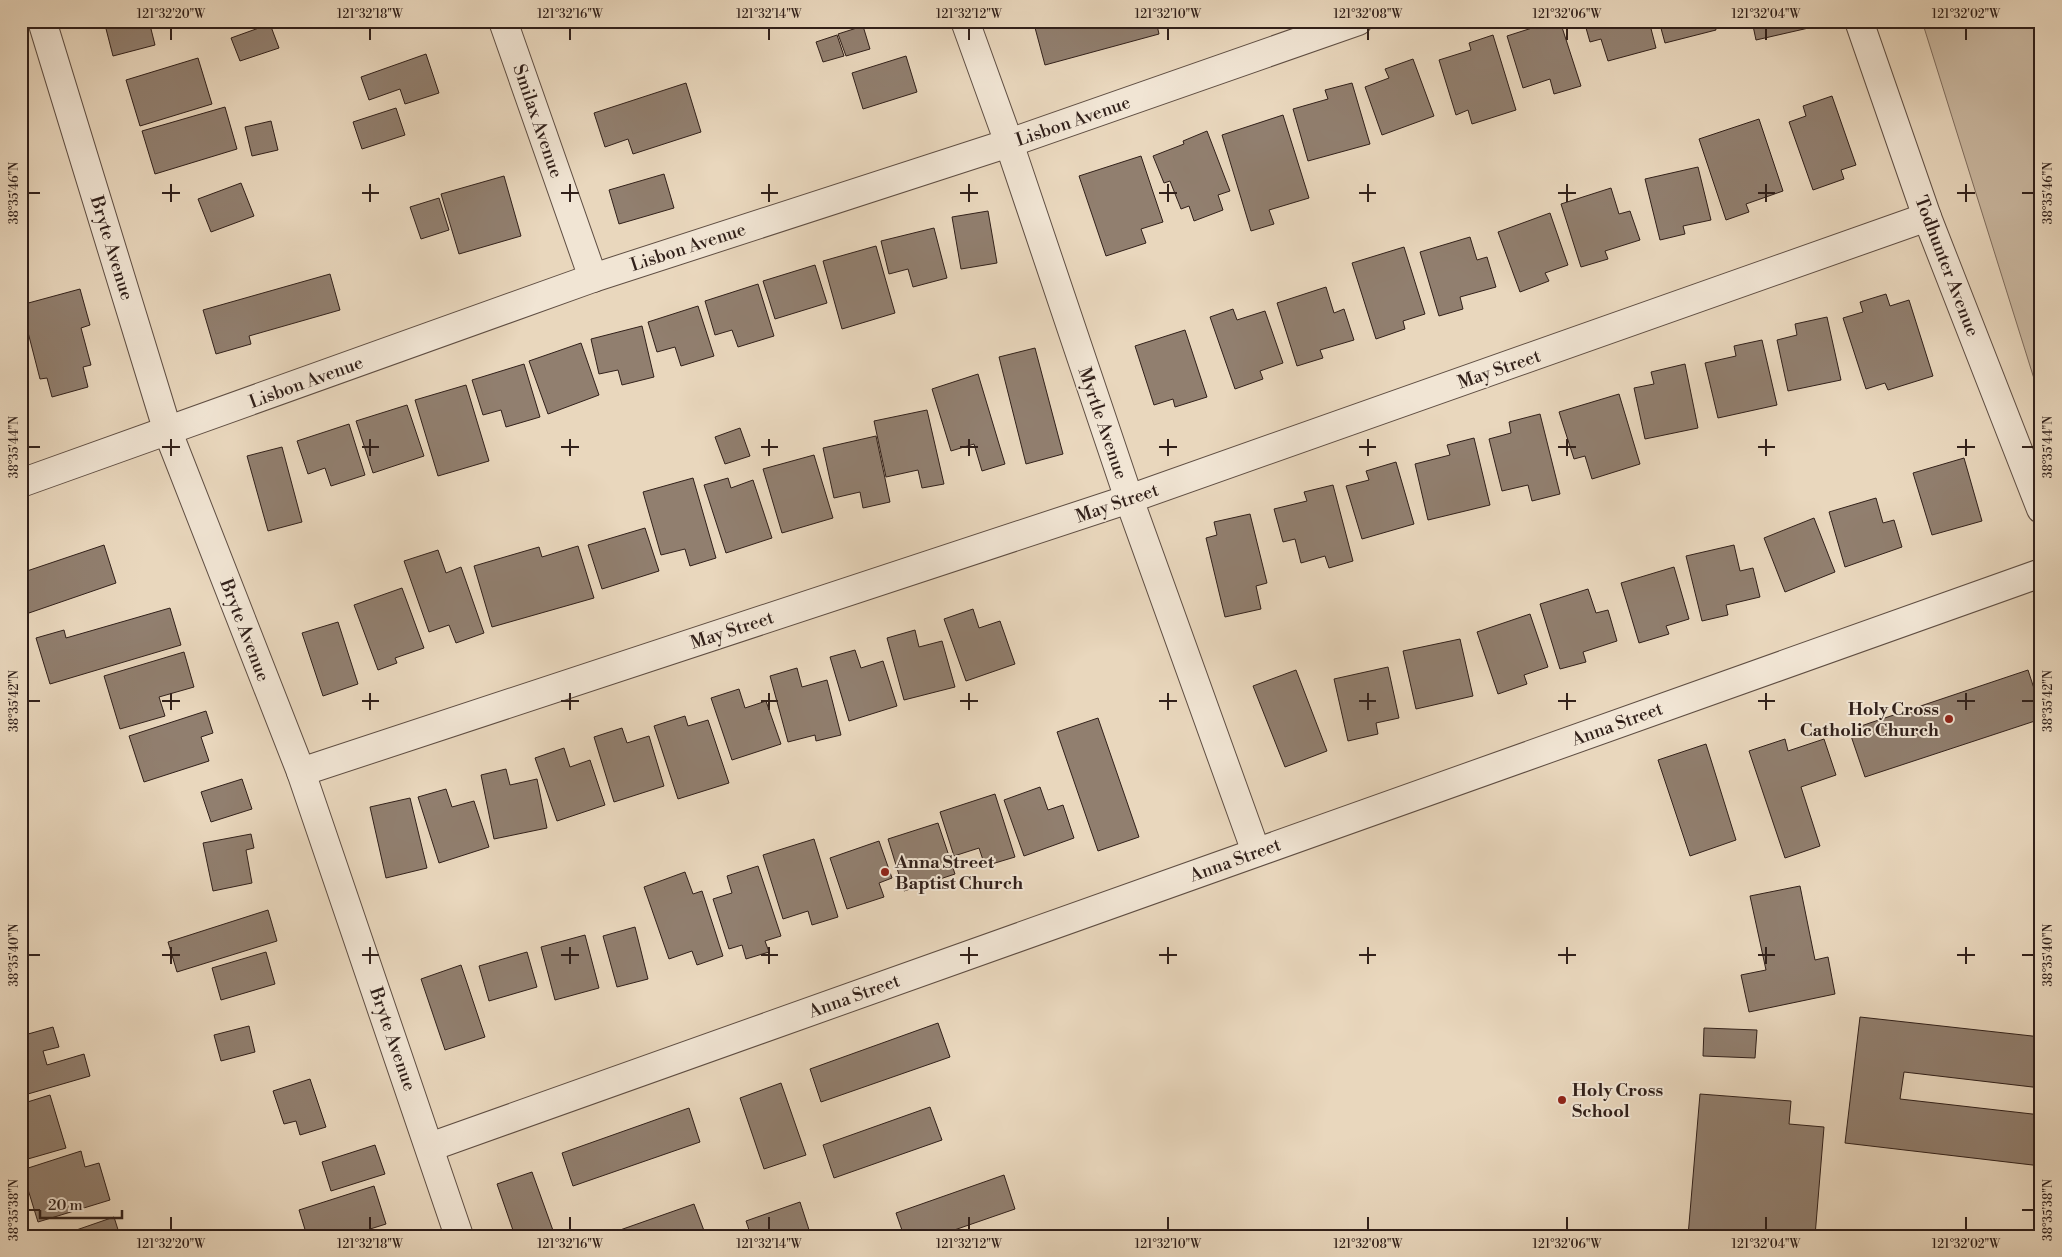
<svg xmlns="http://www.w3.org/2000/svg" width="2062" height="1257" viewBox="0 0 2062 1257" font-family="'Libre Bodoni',serif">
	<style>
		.green { fill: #cab8a1; stroke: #7e6c5e }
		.building { fill: #917f6f; stroke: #31201a }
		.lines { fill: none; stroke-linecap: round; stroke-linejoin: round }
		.minor-casing { stroke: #5f4e43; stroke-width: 30 }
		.minor { stroke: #f1e5d4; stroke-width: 28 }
		.ticks { fill: none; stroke: #31201a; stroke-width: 2 }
		.poi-dot { fill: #8f2418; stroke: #f1e5d4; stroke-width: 2 }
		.labels { text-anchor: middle; stroke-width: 4; stroke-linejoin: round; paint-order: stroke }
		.street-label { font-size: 18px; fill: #31201a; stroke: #f1e5d4 }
		.poi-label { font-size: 18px; font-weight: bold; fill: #31201a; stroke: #f1e5d4; text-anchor: start }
		.neatline { fill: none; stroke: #31201a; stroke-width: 2 }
		.ticks-label { font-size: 12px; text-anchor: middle; fill: #31201a }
	</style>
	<rect width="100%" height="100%" fill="#e9d7bd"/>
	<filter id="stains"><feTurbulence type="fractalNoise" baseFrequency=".004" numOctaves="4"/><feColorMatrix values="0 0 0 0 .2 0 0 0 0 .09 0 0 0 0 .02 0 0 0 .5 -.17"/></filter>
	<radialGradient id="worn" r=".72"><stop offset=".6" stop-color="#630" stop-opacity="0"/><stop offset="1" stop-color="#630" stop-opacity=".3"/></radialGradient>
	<polygon class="green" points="1922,21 2041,21 2041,401"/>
	<g class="building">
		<polygon points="104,21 149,21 155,45 113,56"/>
		<polygon points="1042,21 1156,21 1159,34 1045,65 1034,24"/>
		<polygon points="1530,21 1560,21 1581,86 1554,94 1550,79 1523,88 1507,36 1532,28"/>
		<polygon points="1584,21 1649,21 1656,48 1608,61 1601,39 1590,42"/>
		<polygon points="1659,21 1714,21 1716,30 1665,43"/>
		<polygon points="1752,21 1812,21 1813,27 1756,40"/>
		<polygon points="270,24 279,48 240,61 231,38"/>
		<polygon points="863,26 870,49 846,56 838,34"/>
		<polygon points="837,35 844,56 823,62 816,42"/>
		<polygon points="1493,35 1516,110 1472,124 1468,110 1456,115 1439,60 1471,50 1469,43"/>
		<polygon points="426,54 439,93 405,104 400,89 369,100 361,77"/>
		<polygon points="906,56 917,92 863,109 852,73"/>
		<polygon points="198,58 212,104 140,126 126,80"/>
		<polygon points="1413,59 1434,116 1382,135 1365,87 1389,78 1385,69"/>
		<polygon points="686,83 701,132 633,154 628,139 605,147 594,113"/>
		<polygon points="1352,83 1370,144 1308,161 1293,109 1328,99 1325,90"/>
		<polygon points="1832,96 1856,165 1841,170 1844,179 1813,190 1789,122 1806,116 1803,106"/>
		<polygon points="225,107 237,149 155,174 142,131"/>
		<polygon points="396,108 405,135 362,149 353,122"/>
		<polygon points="1283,115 1309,198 1269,210 1274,224 1251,231 1222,135"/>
		<polygon points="1759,119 1783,191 1746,204 1749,212 1726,220 1699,139"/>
		<polygon points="271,121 278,150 252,156 245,127"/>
		<polygon points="1207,131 1230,191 1218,195 1223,210 1194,221 1189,206 1181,209 1170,181 1164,183 1153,156 1184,144 1183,141"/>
		<polygon points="1141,156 1163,222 1141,229 1146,243 1106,256 1079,176"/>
		<polygon points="1698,167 1711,220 1683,226 1685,234 1660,240 1645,179"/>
		<polygon points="664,174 674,208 619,224 609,190"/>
		<polygon points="504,176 521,236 459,254 441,194"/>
		<polygon points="241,183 254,216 211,232 198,199"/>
		<polygon points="1611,188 1619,214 1630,211 1640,240 1605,251 1608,259 1581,267 1561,204"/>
		<polygon points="439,198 449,230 421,239 410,207"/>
		<polygon points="988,211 997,263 961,269 952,217"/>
		<polygon points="1550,213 1568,265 1545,273 1549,281 1520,292 1498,232"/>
		<polygon points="934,228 947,278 913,287 908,269 889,274 881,241"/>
		<polygon points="1470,237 1477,260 1487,257 1496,287 1460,297 1463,309 1439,316 1420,252"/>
		<polygon points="876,246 895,313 842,329 823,261"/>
		<polygon points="1404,247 1425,314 1403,321 1405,329 1376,339 1352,263"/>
		<polygon points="815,265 827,303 775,319 763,281"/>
		<polygon points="330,274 340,310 249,336 251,344 216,354 203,310"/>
		<polygon points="758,284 774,336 738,347 732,330 715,335 705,301"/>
		<polygon points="1326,287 1334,313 1344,309 1354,340 1320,350 1323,358 1297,366 1277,303"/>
		<polygon points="80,289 90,325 81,328 91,365 83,367 88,387 52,397 47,378 40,379 21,305"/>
		<polygon points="1886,294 1890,306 1909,300 1933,376 1888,390 1885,383 1866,389 1843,318 1863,312 1860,302"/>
		<polygon points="698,306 714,356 681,366 675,347 657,352 648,322"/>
		<polygon points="1233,309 1237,320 1265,311 1283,363 1260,371 1263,379 1235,389 1210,317"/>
		<polygon points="1827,317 1841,380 1788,391 1777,340 1797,335 1795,324"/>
		<polygon points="642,326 654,377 622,385 618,370 599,374 591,339"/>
		<polygon points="1185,330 1207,397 1175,407 1173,399 1154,405 1135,346"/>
		<polygon points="1762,340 1777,405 1718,418 1705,363 1736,356 1734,346"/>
		<polygon points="581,343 599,395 548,414 529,361"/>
		<polygon points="1035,348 1063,454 1026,464 999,357"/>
		<polygon points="524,364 540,417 506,427 501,410 483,415 472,380"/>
		<polygon points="1685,364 1698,428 1645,439 1634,388 1654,384 1651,372"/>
		<polygon points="978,374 1005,464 982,471 974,444 951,451 932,389"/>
		<polygon points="466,385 489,461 438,476 415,400"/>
		<polygon points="1619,394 1640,464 1592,479 1585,456 1574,459 1559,412"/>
		<polygon points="407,405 424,456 373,473 356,421"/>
		<polygon points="927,410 944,484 922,488 918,470 886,477 874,421"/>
		<polygon points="1540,414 1560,494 1532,501 1528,485 1502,491 1489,439 1511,433 1509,422"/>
		<polygon points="349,424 365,475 331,486 325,468 308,474 297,441"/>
		<polygon points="740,428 750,456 725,464 715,437"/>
		<polygon points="876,436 890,502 863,508 860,492 834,498 823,448"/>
		<polygon points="1474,438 1490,505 1428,520 1415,464 1450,455 1447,445"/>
		<polygon points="282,447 302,522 268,531 247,456"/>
		<polygon points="814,455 833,518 782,533 763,469"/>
		<polygon points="1964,458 1982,521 1932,535 1913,473"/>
		<polygon points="1396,462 1414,524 1362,539 1346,486 1369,480 1366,471"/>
		<polygon points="693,478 716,558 690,566 685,549 661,555 643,492"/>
		<polygon points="728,478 731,488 753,480 772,538 726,553 704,485"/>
		<polygon points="1333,485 1353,561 1329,568 1325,556 1301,563 1295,539 1283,542 1274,509 1307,501 1304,492"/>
		<polygon points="1876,498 1883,523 1894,520 1902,547 1845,567 1829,512"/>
		<polygon points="1250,514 1267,583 1256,586 1261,609 1225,617 1206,538 1217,535 1214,522"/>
		<polygon points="1814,518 1835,572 1785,592 1764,538"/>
		<polygon points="645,528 659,571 602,589 588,545"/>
		<polygon points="104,545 116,583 26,614 21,599 21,573"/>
		<polygon points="1734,545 1740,571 1753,568 1760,597 1726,605 1728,615 1702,621 1686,556"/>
		<polygon points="578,546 594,598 492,627 474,566 539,547 542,557"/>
		<polygon points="438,550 446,573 461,567 484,633 456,643 449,625 429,632 404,561"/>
		<polygon points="1674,567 1689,619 1666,626 1669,634 1639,643 1621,583"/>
		<polygon points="402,588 424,648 395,658 397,663 378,670 354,605"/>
		<polygon points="1588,589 1596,613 1608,610 1617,641 1583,652 1586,662 1560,669 1540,604"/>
		<polygon points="170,608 181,645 50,684 36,638 64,630 66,638"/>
		<polygon points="973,609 979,628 1000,621 1015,664 966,681 944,619"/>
		<polygon points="1530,614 1548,667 1524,675 1527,684 1498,694 1477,632"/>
		<polygon points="338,622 358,684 323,696 302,633"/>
		<polygon points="915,630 919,647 942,641 955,687 904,700 887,638"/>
		<polygon points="1460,639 1473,696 1416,709 1403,651"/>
		<polygon points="855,650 861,668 883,661 897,706 849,721 830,657"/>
		<polygon points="184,652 194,687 159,697 165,716 120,729 104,676"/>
		<polygon points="1388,667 1399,718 1376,723 1378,734 1348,741 1334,679"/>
		<polygon points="797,668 802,687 827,680 841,735 816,741 815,735 788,742 770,676"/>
		<polygon points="1296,670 1327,751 1285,767 1253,686"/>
		<polygon points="2028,670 2041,710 2041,719 1865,777 1849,730"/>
		<polygon points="739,689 745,708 766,701 781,744 732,760 711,698"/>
		<polygon points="206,711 213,733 201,737 209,761 144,782 129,736"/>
		<polygon points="685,716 688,726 708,720 729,783 678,799 654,726"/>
		<polygon points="1098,718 1139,837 1098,851 1057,732"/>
		<polygon points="622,728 627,743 649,736 664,786 614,802 594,737"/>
		<polygon points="1785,739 1788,751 1824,739 1836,775 1801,787 1820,846 1785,858 1749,751"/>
		<polygon points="1706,744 1736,840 1690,856 1658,760"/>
		<polygon points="564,748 570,767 590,760 605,805 557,821 535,758"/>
		<polygon points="506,769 510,785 537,779 547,828 494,839 481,775"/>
		<polygon points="242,779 252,809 211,822 201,792"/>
		<polygon points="1040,787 1048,810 1063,805 1074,838 1024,856 1004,800"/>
		<polygon points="446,789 452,807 474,801 489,847 439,863 418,797"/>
		<polygon points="995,794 1015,857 985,866 979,848 954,856 940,812"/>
		<polygon points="410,798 427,868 386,878 370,807"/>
		<polygon points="938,823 955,874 904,891 888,839"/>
		<polygon points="251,834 254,848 246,850 252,883 213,891 203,843"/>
		<polygon points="814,839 838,917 812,925 808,911 783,919 763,855"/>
		<polygon points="879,841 892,878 879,883 884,897 847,909 830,858"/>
		<polygon points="758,866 781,936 765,941 769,952 746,959 742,945 729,949 713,899 732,893 727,876"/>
		<polygon points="685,872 693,894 702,891 723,956 697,965 692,951 669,959 644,887"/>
		<polygon points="1800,886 1815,960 1828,957 1835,994 1749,1012 1741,975 1766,970 1750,896"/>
		<polygon points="268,910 277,941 177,972 168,942"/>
		<polygon points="635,927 648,979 617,987 603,936"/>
		<polygon points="585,935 599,988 555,1000 541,947"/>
		<polygon points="266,952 275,984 221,1000 212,968"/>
		<polygon points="527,952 537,987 489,1001 479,966"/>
		<polygon points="461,965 485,1037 445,1050 421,979"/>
		<polygon points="1860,1017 2041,1037 2041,1088 1904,1072 1900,1099 2041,1115 2041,1166 1845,1143"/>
		<polygon points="938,1023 950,1057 821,1102 810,1069"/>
		<polygon points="249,1026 255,1052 221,1061 214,1035"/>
		<polygon points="53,1027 59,1047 43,1051 47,1065 84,1054 90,1076 21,1096 21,1036"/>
		<polygon points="1704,1028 1757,1030 1755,1058 1703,1056"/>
		<polygon points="310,1079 326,1127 300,1135 296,1121 284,1124 273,1091"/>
		<polygon points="781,1083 806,1155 764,1169 740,1098"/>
		<polygon points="1700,1094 1791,1101 1789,1124 1824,1127 1815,1236 1688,1236"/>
		<polygon points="50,1095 66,1148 21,1161 21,1104"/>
		<polygon points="930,1107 942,1140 834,1178 823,1145"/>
		<polygon points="689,1108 700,1142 573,1186 562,1153"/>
		<polygon points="375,1145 385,1174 331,1191 322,1162"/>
		<polygon points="81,1151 85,1167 99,1163 110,1200 38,1222 22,1170"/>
		<polygon points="532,1172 555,1236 515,1236 497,1184"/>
		<polygon points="1004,1175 1015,1209 937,1236 904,1236 896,1213"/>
		<polygon points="374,1186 386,1224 348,1236 307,1236 299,1210"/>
		<polygon points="800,1202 811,1236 751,1236 746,1221"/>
		<polygon points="694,1204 706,1236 603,1236"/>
		<polygon points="114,1217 120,1236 59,1236"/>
	</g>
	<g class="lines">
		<g class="minor-casing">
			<g id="minor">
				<polyline points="42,21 168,432 301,772 459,1236"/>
				<polyline points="503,21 593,278"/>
				<polyline points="965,21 1009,143 1129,499 1256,852"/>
				<polyline points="1859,21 1927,217 2041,509"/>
				<polyline points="21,483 593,278 1009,143 1358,21"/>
				<polyline points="301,772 1129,499 1927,217"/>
				<polyline points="430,1147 2041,573"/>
			</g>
		</g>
		<use href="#minor" class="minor"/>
	</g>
	<path class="ticks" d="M 171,28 L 171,40M 370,28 L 370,40M 570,28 L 570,40M 769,28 L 769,40M 969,28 L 969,40M 1168,28 L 1168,40M 1368,28 L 1368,40M 1567,28 L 1567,40M 1766,28 L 1766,40M 1966,28 L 1966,40M 171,184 L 171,202M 370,184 L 370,202M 570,184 L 570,202M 769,184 L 769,202M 969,184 L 969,202M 1168,184 L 1168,202M 1368,184 L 1368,202M 1567,184 L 1567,202M 1766,184 L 1766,202M 1966,184 L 1966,202M 28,193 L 40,193M 162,193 L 180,193M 362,193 L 379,193M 561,193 L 579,193M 761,193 L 778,193M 960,193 L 978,193M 1159,193 L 1177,193M 1359,193 L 1376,193M 1558,193 L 1576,193M 1758,193 L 1775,193M 1957,193 L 1975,193M 2022,193 L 2034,193M 171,439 L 171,456M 370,439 L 370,456M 570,439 L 570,456M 769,439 L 769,456M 969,439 L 969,456M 1168,439 L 1168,456M 1368,439 L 1368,456M 1567,439 L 1567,456M 1766,439 L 1766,456M 1966,439 L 1966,456M 28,447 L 40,447M 162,447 L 180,447M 362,447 L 379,447M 561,447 L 579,447M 761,447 L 778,447M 960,447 L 978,447M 1159,447 L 1177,447M 1359,447 L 1376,447M 1558,447 L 1576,447M 1758,447 L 1775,447M 1957,447 L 1975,447M 2022,447 L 2034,447M 171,693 L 171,710M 370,693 L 370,710M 570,693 L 570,710M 769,693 L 769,710M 969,693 L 969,710M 1168,693 L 1168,710M 1368,693 L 1368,710M 1567,693 L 1567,710M 1766,693 L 1766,710M 1966,693 L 1966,710M 28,701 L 40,701M 162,701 L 180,701M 362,701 L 379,701M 561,701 L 579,701M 761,701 L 778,701M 960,701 L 978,701M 1159,701 L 1177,701M 1359,701 L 1376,701M 1558,701 L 1576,701M 1758,701 L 1775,701M 1957,701 L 1975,701M 2022,701 L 2034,701M 171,947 L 171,964M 370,947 L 370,964M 570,947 L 570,964M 769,947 L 769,964M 969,947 L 969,964M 1168,947 L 1168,964M 1368,947 L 1368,964M 1567,947 L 1567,964M 1766,947 L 1766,964M 1966,947 L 1966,964M 28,955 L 40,955M 162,955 L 180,955M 362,955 L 379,955M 561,955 L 579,955M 761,955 L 778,955M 960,955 L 978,955M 1159,955 L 1177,955M 1359,955 L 1376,955M 1558,955 L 1576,955M 1758,955 L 1775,955M 1957,955 L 1975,955M 2022,955 L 2034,955M 28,1210 L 40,1210M 2022,1210 L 2034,1210M 171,1217 L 171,1230M 370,1217 L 370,1230M 570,1217 L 570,1230M 769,1217 L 769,1230M 969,1217 L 969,1230M 1168,1217 L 1168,1230M 1368,1217 L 1368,1230M 1567,1217 L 1567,1230M 1766,1217 L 1766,1230M 1966,1217 L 1966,1230"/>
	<g class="poi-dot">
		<circle cx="1949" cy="719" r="5"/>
		<circle cx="885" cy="872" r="5"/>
		<circle cx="1562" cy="1100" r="5"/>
	</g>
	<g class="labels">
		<g class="street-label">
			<text transform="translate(538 121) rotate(71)" y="6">Smilax Avenue</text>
			<text transform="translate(1073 121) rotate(-19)" y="6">Lisbon Avenue</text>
			<text transform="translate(688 247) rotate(-18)" y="6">Lisbon Avenue</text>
			<text transform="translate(112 248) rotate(73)" y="6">Bryte Avenue</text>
			<text transform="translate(1947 266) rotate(69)" y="6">Todhunter Avenue</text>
			<text transform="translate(1499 369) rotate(-19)" y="6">May Street</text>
			<text transform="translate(306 382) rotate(-20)" y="6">Lisbon Avenue</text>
			<text transform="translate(1103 423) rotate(71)" y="6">Myrtle Avenue</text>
			<text transform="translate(1117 503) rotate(-19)" y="6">May Street</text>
			<text transform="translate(245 630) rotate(69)" y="6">Bryte Avenue</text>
			<text transform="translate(732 630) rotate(-18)" y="6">May Street</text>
			<text transform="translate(1617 724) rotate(-20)" y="6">Anna Street</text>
			<text transform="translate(1235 860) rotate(-20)" y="6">Anna Street</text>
			<text transform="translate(854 996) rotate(-20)" y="6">Anna Street</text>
			<text transform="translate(393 1039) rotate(71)" y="6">Bryte Avenue</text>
		</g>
		<g class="poi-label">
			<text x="1939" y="715" text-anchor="end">Holy Cross<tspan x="1939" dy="21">Catholic Church</tspan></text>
			<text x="895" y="868">Anna Street<tspan x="895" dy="21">Baptist Church</tspan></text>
			<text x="1572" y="1096">Holy Cross<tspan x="1572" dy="21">School</tspan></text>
		</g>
	</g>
	<rect width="2062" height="1257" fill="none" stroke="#e9d7bd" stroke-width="55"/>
	<path d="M40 1210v8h82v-8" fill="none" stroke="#31201a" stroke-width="2.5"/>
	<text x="48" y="1210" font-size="15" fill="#31201a" stroke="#f1e5d4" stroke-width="4" paint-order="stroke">20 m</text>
	<rect x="28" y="28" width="2006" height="1202" class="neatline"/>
	<g class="ticks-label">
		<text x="171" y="18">121°32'20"W</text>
		<text x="370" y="18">121°32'18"W</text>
		<text x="570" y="18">121°32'16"W</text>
		<text x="769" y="18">121°32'14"W</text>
		<text x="969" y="18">121°32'12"W</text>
		<text x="1168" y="18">121°32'10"W</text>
		<text x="1368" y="18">121°32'08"W</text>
		<text x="1567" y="18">121°32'06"W</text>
		<text x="1766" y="18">121°32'04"W</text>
		<text x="1966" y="18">121°32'02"W</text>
		<text transform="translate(14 193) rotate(-90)" y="4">38°35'46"N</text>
		<text transform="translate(2048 193) rotate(-90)" y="4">38°35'46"N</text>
		<text transform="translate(14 447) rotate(-90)" y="4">38°35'44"N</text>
		<text transform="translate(2048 447) rotate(-90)" y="4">38°35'44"N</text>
		<text transform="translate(14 701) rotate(-90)" y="4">38°35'42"N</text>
		<text transform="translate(2048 701) rotate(-90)" y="4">38°35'42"N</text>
		<text transform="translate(14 955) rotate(-90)" y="4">38°35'40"N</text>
		<text transform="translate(2048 955) rotate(-90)" y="4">38°35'40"N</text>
		<text transform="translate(14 1210) rotate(-90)" y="4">38°35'38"N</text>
		<text transform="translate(2048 1210) rotate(-90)" y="4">38°35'38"N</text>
		<text x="171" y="1248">121°32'20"W</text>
		<text x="370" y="1248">121°32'18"W</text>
		<text x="570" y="1248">121°32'16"W</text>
		<text x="769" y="1248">121°32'14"W</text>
		<text x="969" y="1248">121°32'12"W</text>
		<text x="1168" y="1248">121°32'10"W</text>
		<text x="1368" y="1248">121°32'08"W</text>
		<text x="1567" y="1248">121°32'06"W</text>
		<text x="1766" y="1248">121°32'04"W</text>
		<text x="1966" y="1248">121°32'02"W</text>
	</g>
	<rect width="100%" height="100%" filter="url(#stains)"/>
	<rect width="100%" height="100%" fill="url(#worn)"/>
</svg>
